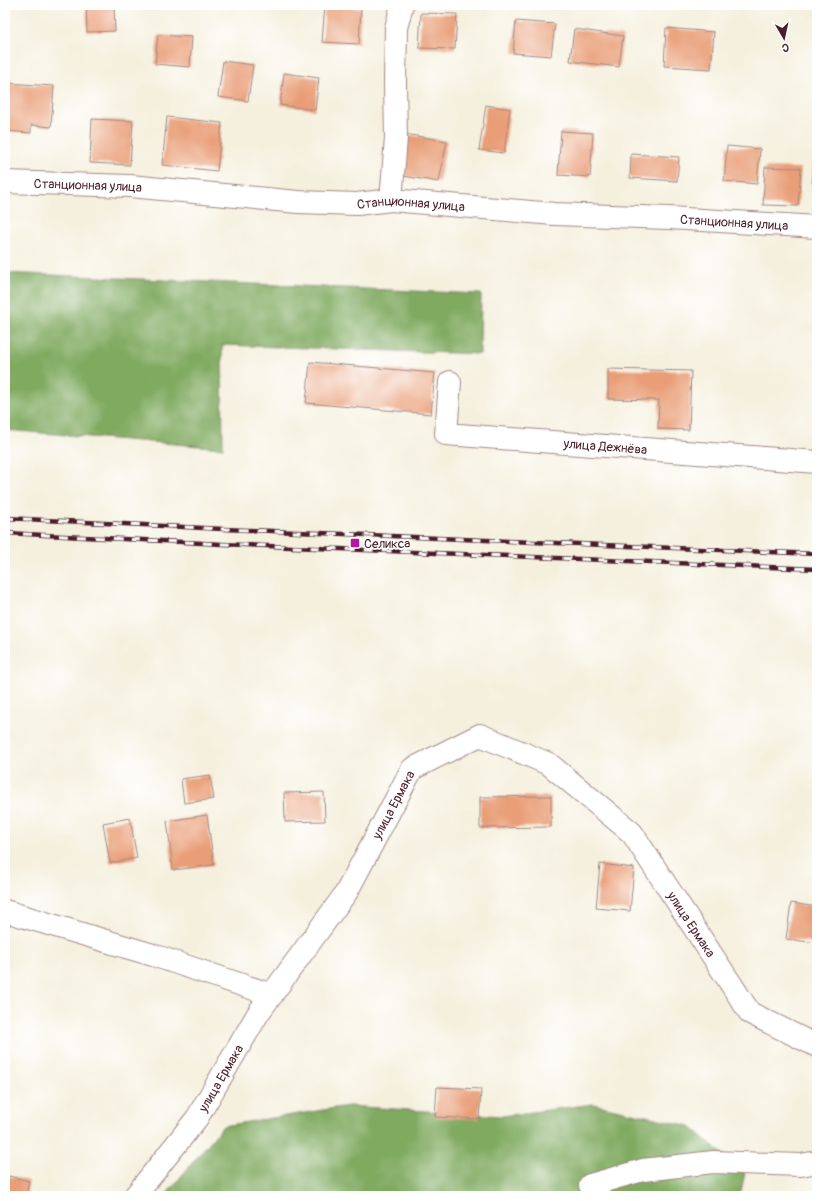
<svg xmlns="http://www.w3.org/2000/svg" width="822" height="1201" viewBox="0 0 822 1201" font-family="Pangolin,sans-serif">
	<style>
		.forest { fill: #80aa61; stroke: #656446 }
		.building { fill: #e99e77 }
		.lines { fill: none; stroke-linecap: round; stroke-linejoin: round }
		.minor-casing { stroke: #a08884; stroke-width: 24 }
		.minor { stroke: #fff; stroke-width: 22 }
		.rail-casing { stroke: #4a1f2b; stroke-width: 4.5 }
		.rail { stroke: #fff; stroke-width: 3; stroke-dasharray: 9; stroke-linecap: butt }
		.poi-dot { fill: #b5179e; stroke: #fff; stroke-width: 1.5 }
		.labels { text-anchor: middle; stroke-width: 3.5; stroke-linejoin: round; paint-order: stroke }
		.street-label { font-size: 13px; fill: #4a1f2b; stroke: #fff }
		.poi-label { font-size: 13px; fill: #4a1f2b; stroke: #fff; text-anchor: start }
	</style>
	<rect width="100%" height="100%" fill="#fff"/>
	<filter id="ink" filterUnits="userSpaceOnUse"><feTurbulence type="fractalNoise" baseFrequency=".025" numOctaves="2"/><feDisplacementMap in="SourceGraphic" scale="8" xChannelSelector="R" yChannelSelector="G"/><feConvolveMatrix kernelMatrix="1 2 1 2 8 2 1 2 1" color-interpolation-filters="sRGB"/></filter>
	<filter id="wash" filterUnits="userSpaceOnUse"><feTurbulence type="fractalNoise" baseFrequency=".012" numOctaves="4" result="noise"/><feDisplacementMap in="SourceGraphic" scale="16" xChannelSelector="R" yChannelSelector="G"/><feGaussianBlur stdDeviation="0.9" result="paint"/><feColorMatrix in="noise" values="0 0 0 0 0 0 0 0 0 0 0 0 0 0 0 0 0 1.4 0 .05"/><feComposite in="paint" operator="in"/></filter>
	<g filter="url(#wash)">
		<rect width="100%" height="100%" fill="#f5f0de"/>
		<g class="forest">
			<polygon points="5,273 481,294 480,354 222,345 223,448 5,430"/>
			<polygon points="593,1104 690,1126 745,1173 740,1196 165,1196 223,1126 348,1106 502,1116"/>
		</g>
		<g id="blocks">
			<g class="building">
				<polygon points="86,5 114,5 115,31 87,32"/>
				<polygon points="325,5 361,8 359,44 322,42"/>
				<polygon points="421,13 457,14 455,49 419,48"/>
				<polygon points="516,21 555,24 551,56 513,53"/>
				<polygon points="666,28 714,32 711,69 664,66"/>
				<polygon points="574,29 623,36 619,67 570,61"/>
				<polygon points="158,35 192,37 190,67 155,64"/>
				<polygon points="223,61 253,65 248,101 218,97"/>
				<polygon points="284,73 319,78 315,110 280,105"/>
				<polygon points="5,83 54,86 51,127 31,125 31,133 5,131"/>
				<polygon points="486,105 510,109 504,153 479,150"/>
				<polygon points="167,117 222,123 217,171 162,165"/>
				<polygon points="92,119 133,121 130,165 90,163"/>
				<polygon points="561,131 593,133 590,177 558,175"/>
				<polygon points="404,134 447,141 439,182 397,175"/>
				<polygon points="816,135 817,135 817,184 812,183"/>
				<polygon points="727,146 760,149 757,184 724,181"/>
				<polygon points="631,154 679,157 677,181 630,178"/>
				<polygon points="765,167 801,168 798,206 763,205"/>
				<polygon points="310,362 435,373 431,414 306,403"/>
				<polygon points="608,369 691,371 689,430 658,429 659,400 608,399"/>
				<polygon points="210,775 214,799 184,803 181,779"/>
				<polygon points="324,792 325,821 285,822 284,793"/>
				<polygon points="551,796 551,827 480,828 480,797"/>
				<polygon points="207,815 214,865 173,870 167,821"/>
				<polygon points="130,818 137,858 110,863 103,823"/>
				<polygon points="600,864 634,868 630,911 596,908"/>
				<polygon points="791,903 817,907 817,943 786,939"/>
				<polygon points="437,1087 481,1089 479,1119 435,1117"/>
				<polygon points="5,1175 29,1181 26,1196 5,1196"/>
			</g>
		</g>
	</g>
	<g filter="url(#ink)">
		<use href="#blocks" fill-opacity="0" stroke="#a08884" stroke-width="1"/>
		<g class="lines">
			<g class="minor-casing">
				<g id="minor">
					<path id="s1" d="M 5,182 L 130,186 L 298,202 L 357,204 L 391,200 L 554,214 L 669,218 L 817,227"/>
					<polyline points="391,200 396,138 395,82 396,28 402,5"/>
					<path id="s2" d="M 450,382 L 446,434 L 817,462"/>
					<polyline points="5,911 153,955 272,995"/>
					<polyline points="590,1185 643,1170 713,1162 801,1165 817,1162"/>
					<path id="s3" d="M 135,1196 L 197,1118 L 259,1012 L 346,893 L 412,769 L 480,735 L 549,764 L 632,833 L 750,1013 L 817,1046"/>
				</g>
			</g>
			<use href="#minor" class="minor"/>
			<g class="rail-casing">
				<g id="rail">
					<polyline points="5,518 223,529 817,554"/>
					<polyline points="5,533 222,544 817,569"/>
				</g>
			</g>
			<use href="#rail" class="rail"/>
		</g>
	</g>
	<rect class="poi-dot" x="350" y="538" width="10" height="10" rx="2"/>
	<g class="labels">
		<g class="street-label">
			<text dy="5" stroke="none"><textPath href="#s1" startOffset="83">Станционная улица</textPath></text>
			<text dy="5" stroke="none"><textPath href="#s1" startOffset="407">Станционная улица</textPath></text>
			<text dy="5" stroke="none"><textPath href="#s1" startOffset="731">Станционная улица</textPath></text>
			<text dy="5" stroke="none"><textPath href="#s2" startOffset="212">улица Дежнёва</textPath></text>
			<text dy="5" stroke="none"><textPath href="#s3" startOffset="470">улица Ермака</textPath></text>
			<text dy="5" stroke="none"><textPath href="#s3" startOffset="878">улица Ермака</textPath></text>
			<text dy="5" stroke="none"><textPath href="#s3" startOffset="146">улица Ермака</textPath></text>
		</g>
		<g class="poi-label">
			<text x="364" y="548">Селикса</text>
		</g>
	</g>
	<rect width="822" height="1201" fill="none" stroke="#fff" stroke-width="20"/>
	<g transform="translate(784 38) rotate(171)" stroke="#ffffff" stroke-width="3" paint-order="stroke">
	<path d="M0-3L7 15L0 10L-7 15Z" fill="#4a1f2b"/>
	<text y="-6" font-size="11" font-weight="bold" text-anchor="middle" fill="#4a1f2b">С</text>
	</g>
</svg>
